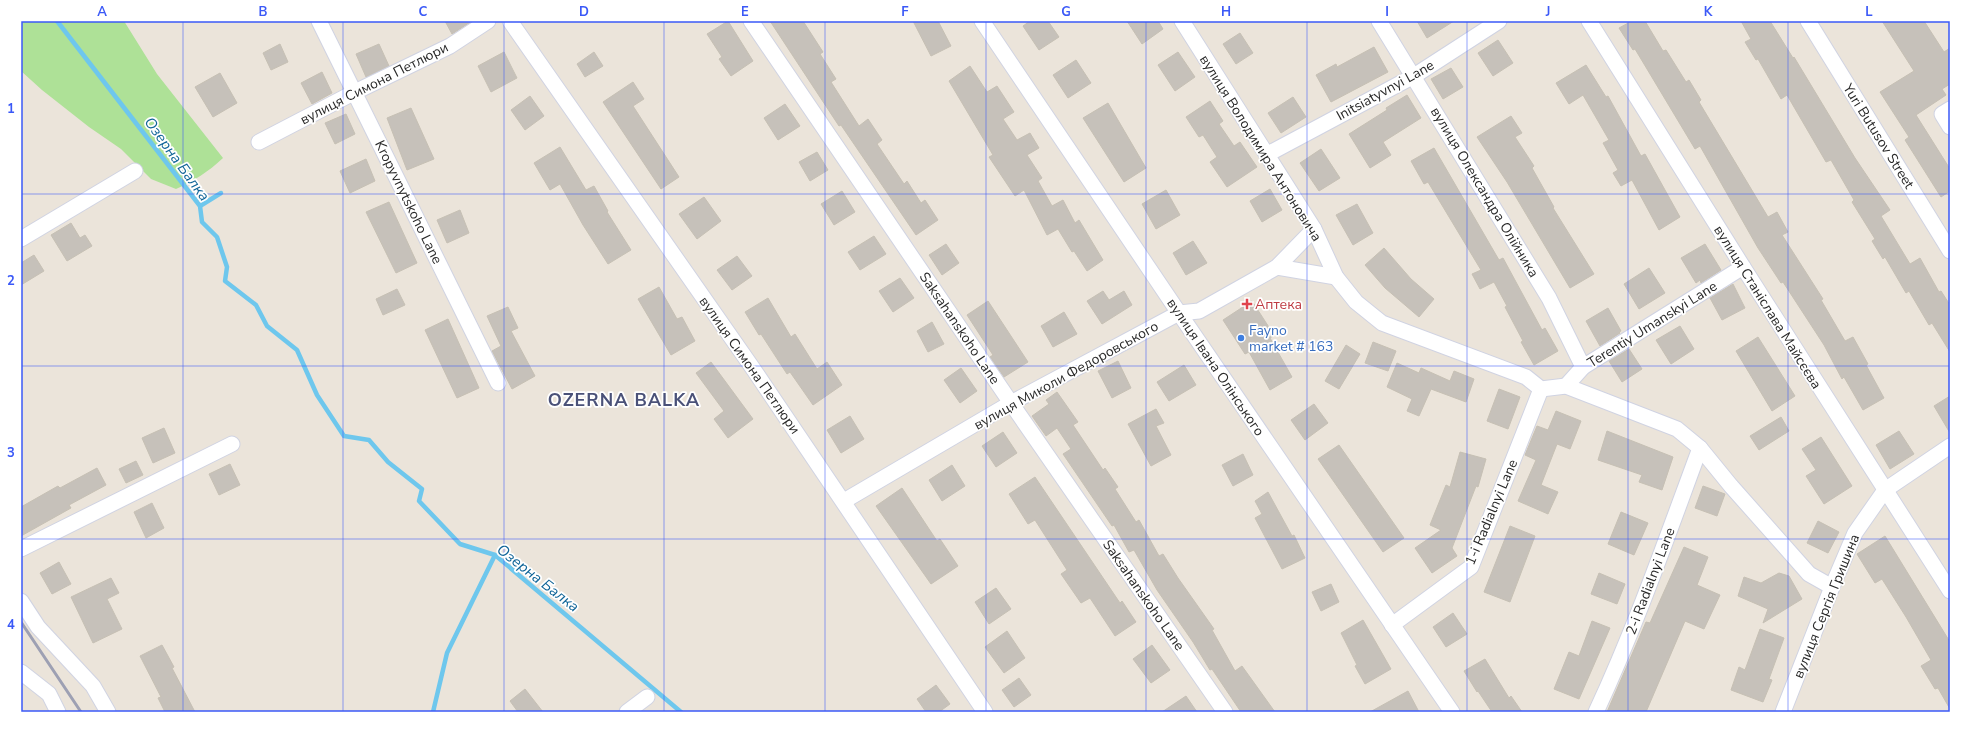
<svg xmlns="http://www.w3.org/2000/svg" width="1971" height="733" viewBox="0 0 1971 733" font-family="'Nunito Sans',sans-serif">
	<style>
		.green { fill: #aee197 }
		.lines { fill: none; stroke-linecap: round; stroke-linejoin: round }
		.stream { stroke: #6ec7ed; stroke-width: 4.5 }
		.building { fill: #c6c1ba; stroke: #c6c0b4 }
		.minor-casing { stroke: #d0d3e2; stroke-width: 17 }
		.minor { stroke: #fff; stroke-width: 15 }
		.rail { stroke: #9da0b3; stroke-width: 3 }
		.grid { fill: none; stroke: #3b59f7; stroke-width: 1; stroke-opacity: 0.55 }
		.health-dot { fill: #e0444e; stroke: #fff; stroke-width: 1.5 }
		.shop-dot { fill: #3f7fe0; stroke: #fff; stroke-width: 1.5 }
		.labels { text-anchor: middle; stroke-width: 3.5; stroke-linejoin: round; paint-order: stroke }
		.street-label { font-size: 14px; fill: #292929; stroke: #fff }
		.health-label { font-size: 14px; fill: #be3a42; stroke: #fff; text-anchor: start }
		.shop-label { font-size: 14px; fill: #366cbe; stroke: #fff; text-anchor: start }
		.water-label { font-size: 15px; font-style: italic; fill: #0f6497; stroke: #fff }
		.district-label { font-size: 18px; font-weight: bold; letter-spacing: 1px; fill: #4a5178; stroke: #fff }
		.neatline { fill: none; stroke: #3b59f7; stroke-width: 1.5 }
		.grid-label { font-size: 13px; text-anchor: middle; font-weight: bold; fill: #3b59f7 }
	</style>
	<rect width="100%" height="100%" fill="#ebe4da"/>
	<path class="green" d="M 21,21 L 124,21 L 157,74 L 223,158 C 208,172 194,181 176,189 L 151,179 L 121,149 L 89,127 L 42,90 L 21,71 Z"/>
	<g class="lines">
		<g class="stream">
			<polyline points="57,21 200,206 202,222 217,237 227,267 225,281 256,305 267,326 297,350 317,395 344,436 369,440 388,462 422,489 419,501 460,544 495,555 681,712"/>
			<polyline points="200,206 221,193"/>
			<polyline points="433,712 447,653 495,555"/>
		</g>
	</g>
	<g class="building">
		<polygon points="445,21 472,21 452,34"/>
		<polygon points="728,21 753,61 731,76 719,59 722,57 707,34"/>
		<polygon points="770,21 803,21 823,52 820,54 836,79 831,82 859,126 868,119 882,140 877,144 904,184 907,181 921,203 925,200 938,220 916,235 841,125 839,126"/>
		<polygon points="913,21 938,21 951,46 931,56"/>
		<polygon points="1030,21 1048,21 1059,37 1039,50 1023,26"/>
		<polygon points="1127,21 1158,21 1163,29 1142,44"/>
		<polygon points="1417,21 1454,21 1427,38"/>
		<polygon points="1632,21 1645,21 1663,51 1666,50 1686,82 1689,80 1701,100 1699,102 1768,217 1777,212 1788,232 1782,235 1823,299 1821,300 1845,341 1853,337 1868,364 1866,365 1884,398 1863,410 1844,377 1842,379 1824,345 1783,282 1781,283 1758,248 1700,146 1695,149 1635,49 1633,50 1619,28"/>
		<polygon points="1741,21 1770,21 1793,58 1794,57 1855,158 1890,210 1881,216 1910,264 1920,258 1939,292 1941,291 1950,305 1950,352 1932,323 1929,325 1909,291 1906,293 1885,257 1883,259 1872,241 1875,239 1852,202 1854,200 1831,160 1826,162 1787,95 1781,99 1758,59 1756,60 1745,42 1751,39"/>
		<polygon points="1882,21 1924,21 1944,52 1950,48 1950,84 1942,89 1946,95 1916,115 1950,169 1950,191 1941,197 1905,140 1909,137 1880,92 1914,71"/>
		<polygon points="1240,33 1253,53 1236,64 1223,44"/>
		<polygon points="1498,40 1513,63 1493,76 1478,53"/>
		<polygon points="280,44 288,62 271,70 263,53"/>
		<polygon points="379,44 389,66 366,77 356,54"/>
		<polygon points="1374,47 1388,72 1331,102 1316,75 1336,64 1337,67"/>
		<polygon points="504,52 517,78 491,92 478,66"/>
		<polygon points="594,52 603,66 585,77 577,64"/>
		<polygon points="1178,52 1195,77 1175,91 1158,65"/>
		<polygon points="1076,60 1091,83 1068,98 1053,75"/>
		<polygon points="1586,65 1606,97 1608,96 1641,156 1645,154 1680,217 1659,230 1632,180 1621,186 1613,173 1618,170 1603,143 1609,140 1583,95 1569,104 1556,83"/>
		<polygon points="970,66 987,92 997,86 1014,112 1003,119 1017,140 1030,133 1039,148 1027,155 1042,178 1038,181 1052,206 1063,200 1075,223 1079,220 1103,260 1087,271 1074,251 1072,252 1058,229 1047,235 1024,190 1015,196 989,157 993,155 949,81"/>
		<polygon points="1451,68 1463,87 1443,99 1431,79"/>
		<polygon points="322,72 332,93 312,104 301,83"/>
		<polygon points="220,73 237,103 213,117 195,87"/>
		<polygon points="633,82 644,99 633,106 679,177 661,189 603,102"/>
		<polygon points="1407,95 1421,118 1383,142 1391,155 1370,168 1349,134 1387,110 1386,108"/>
		<polygon points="530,96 544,116 525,130 511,110"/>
		<polygon points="1293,97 1306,117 1281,133 1268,113"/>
		<polygon points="1210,101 1223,121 1219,124 1234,146 1240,142 1257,167 1227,187 1210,162 1217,157 1203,135 1199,137 1186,117"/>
		<polygon points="1108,103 1146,168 1124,182 1083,118"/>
		<polygon points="785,104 800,126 778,140 764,118"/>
		<polygon points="411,108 434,159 407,170 387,118"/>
		<polygon points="346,114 355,134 335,144 325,123"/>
		<polygon points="1511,116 1522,133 1515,137 1534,166 1532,168 1554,207 1553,208 1594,274 1570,288 1507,182 1477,137"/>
		<polygon points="560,147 586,190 594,186 608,211 607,212 631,250 608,264 583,225 560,184 550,190 534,163"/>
		<polygon points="1434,148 1499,260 1503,258 1542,330 1545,328 1558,351 1534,365 1521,342 1523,341 1505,307 1507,306 1494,282 1480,289 1472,274 1481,270 1428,182 1424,184 1411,161"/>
		<polygon points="1321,149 1340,178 1319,191 1300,163"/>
		<polygon points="817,152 828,170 810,181 799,162"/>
		<polygon points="366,159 375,181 350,193 340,171"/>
		<polygon points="1270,189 1282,210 1262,222 1250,201"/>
		<polygon points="1166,190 1180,215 1156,229 1142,204"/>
		<polygon points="842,191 855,212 834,225 821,204"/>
		<polygon points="704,197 721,221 697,239 679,214"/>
		<polygon points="389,202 417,263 396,273 366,212"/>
		<polygon points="1357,204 1373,233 1353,245 1336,215"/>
		<polygon points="460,210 469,233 447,243 437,220"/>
		<polygon points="71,223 80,238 85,235 92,246 67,261 51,235"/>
		<polygon points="874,236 886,254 860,270 848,252"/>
		<polygon points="1193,241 1207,263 1186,275 1173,253"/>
		<polygon points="946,244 959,263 942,275 929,255"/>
		<polygon points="1705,244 1721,270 1701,283 1700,280 1696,283 1681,258"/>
		<polygon points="1384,248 1411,279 1434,299 1419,317 1385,288 1365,265"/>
		<polygon points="34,255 44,271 21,285 21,263"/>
		<polygon points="737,256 752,276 732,290 717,270"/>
		<polygon points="1649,268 1665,293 1639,309 1624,284"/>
		<polygon points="900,278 914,298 893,312 879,291"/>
		<polygon points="1733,284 1745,308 1722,320 1710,298"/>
		<polygon points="659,287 677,319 682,317 695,341 671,355 638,299"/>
		<polygon points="397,289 405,305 383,315 376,299"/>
		<polygon points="1103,291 1109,300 1124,291 1132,305 1102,324 1087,301"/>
		<polygon points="768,298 791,337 795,334 817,369 827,362 842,385 813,405 790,372 787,374 761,334 759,335 745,312"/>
		<polygon points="988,301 1028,362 1004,377 990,357 993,355 967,315"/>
		<polygon points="1252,301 1274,335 1270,338 1292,377 1270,390 1249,352 1245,354 1223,320"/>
		<polygon points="508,307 518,328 511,331 535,376 512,389 492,351 501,346 487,316"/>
		<polygon points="1608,308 1621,331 1619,332 1620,333 1600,346 1586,321"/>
		<polygon points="1064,312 1077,334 1053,347 1041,326"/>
		<polygon points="448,319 479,388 457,398 425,330"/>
		<polygon points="932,322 944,344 928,352 917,331"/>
		<polygon points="1680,326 1694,349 1671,364 1656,340"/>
		<polygon points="1758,337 1795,396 1772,411 1736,351"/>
		<polygon points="1373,342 1396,351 1388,371 1365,363"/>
		<polygon points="1346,345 1360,354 1339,389 1325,381"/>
		<polygon points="1629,349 1642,369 1622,382 1609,361"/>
		<polygon points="1118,361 1131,388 1112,398 1098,371"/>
		<polygon points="711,362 753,419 728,438 714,419 724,411 696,373"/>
		<polygon points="1397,363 1419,373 1421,368 1450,381 1454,371 1474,379 1466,402 1431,389 1419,416 1407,411 1412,399 1387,387"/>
		<polygon points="1184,365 1196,385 1169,401 1157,382"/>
		<polygon points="961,368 977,391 960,403 944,380"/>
		<polygon points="1499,389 1520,397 1508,429 1487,421"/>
		<polygon points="1057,392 1078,422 1073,425 1103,470 1105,468 1118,487 1115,489 1136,522 1139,520 1159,556 1163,554 1178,578 1214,629 1212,630 1235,671 1242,666 1275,712 1241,712 1212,669 1210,670 1193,642 1157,590 1134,550 1129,552 1114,525 1112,526 1063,454 1071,449 1057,428 1046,436 1032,416 1049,404 1046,400"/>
		<polygon points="1950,396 1950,433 1934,406"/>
		<polygon points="1314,404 1328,423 1305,440 1291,420"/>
		<polygon points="1156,409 1164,423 1156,426 1171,455 1151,466 1128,424"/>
		<polygon points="1556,411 1581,421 1570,449 1557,444 1541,485 1558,492 1548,514 1518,501 1536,460 1525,455 1537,426 1548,430"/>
		<polygon points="850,416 864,439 841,453 827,430"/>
		<polygon points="1781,417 1789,431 1759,450 1750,436"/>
		<polygon points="164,428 175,453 153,463 142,438"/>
		<polygon points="1607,431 1673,457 1662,490 1639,482 1642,475 1598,460"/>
		<polygon points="1899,431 1914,454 1890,469 1876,445"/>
		<polygon points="1003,432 1017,453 996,467 982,446"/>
		<polygon points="1821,437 1852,486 1824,504 1806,476 1816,470 1802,449"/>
		<polygon points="1339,445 1404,538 1383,552 1318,459"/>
		<polygon points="1460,452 1486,459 1478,487 1476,486 1452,548 1457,556 1432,573 1415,548 1441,530 1430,525 1446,485 1450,487"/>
		<polygon points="1243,454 1253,475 1233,486 1222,465"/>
		<polygon points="136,461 143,475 126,483 119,469"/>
		<polygon points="230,464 240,485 219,495 209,474"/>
		<polygon points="952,465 965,486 942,501 929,480"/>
		<polygon points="97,468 106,485 69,505 71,508 21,536 21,507 58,486 60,488"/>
		<polygon points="1035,477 1120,603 1122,601 1136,622 1115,636 1090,598 1081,603 1061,574 1067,570 1035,520 1028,524 1009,494"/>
		<polygon points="1703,486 1725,494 1717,516 1695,508"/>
		<polygon points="902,488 937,541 940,539 958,566 931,584 876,506"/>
		<polygon points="1268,492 1292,536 1294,535 1305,558 1282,569 1255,518 1262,514 1255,501"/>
		<polygon points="152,503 164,528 146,538 134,512"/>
		<polygon points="1621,512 1648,523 1634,555 1608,544"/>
		<polygon points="1818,521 1839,532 1828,553 1807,543"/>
		<polygon points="1510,526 1535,536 1510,602 1484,592"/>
		<polygon points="1885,536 1950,642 1950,709 1938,688 1935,689 1921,666 1931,660 1906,617 1882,579 1875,583 1857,554"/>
		<polygon points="1684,547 1708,557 1697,585 1720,595 1704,629 1685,621 1646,712 1607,712 1646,622 1650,623"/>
		<polygon points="59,562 71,584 52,594 40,573"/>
		<polygon points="1599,573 1625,584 1617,604 1591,594"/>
		<polygon points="1779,573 1789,576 1802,599 1763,623 1768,609 1738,596 1744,577 1761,583"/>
		<polygon points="111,578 119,593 107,599 122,629 93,643 71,597"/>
		<polygon points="1331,584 1339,602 1321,611 1312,592"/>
		<polygon points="996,588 1011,609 989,624 975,602"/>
		<polygon points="1453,613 1467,634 1446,647 1433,627"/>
		<polygon points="1363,620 1391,669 1365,684 1355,666 1357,665 1341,633"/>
		<polygon points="1592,621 1610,628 1579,699 1554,689 1569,652 1579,656"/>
		<polygon points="1760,629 1784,638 1769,679 1772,680 1763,702 1731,690 1739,667 1745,670"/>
		<polygon points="1007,631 1025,658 1004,673 985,647"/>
		<polygon points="162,645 174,667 172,668 195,712 165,712 158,698 161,697 140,656"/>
		<polygon points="1152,645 1170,670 1151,683 1133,659"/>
		<polygon points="1485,659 1509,698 1511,696 1522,712 1492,712 1478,691 1477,692 1464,671"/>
		<polygon points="1019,678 1031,695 1014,707 1002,690"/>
		<polygon points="936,685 950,704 939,712 926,712 917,699"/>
		<polygon points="525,689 543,712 518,712 510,701"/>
		<polygon points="1408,691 1419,712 1370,712"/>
		<polygon points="1186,696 1197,712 1162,712"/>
	</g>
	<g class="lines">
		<g class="minor-casing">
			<g id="minor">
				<polyline points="319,21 498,383"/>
				<polyline points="510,21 754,370 985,712"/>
				<polyline points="751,21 1011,403 1225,712"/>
				<polyline points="982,21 1179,313 1452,712"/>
				<polyline points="1182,21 1314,229 1336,277 1356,302 1382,323 1526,377 1541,389 1566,386 1677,429 1700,448 1731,486 1809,574 1832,587"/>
				<polyline points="1379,21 1549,298 1583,367"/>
				<polyline points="1589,21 1743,267 1950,591"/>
				<polyline points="1808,21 1950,251"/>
				<polyline points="1950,109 1942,114 1950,127"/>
				<polyline points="259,142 355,92 450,46 488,21"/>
				<polyline points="1268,154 1414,76 1499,21"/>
				<polyline points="21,239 135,171"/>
				<polyline points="1277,267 1336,277"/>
				<polyline points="1566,386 1583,367 1743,267"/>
				<polyline points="844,501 1011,403 1179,313 1199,311 1277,267 1314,229"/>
				<polyline points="21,549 232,444"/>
				<polyline points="21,601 38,627 93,686 108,712"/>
				<polyline points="1392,625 1471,567 1541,389"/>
				<polyline points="21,672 49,694 58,712"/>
				<polyline points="627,712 647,697"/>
				<path d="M 1596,712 C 1636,626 1667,537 1700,448"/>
				<polyline points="1783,712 1832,587 1855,533 1885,490 1950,446"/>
			</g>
		</g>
		<use href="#minor" class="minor"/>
		<polyline class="rail" points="21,622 81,712"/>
	</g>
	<path class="grid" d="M 183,21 L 183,712M 343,21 L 343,712M 504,21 L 504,712M 664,21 L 664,712M 825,21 L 825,712M 986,21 L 986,712M 1146,21 L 1146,712M 1307,21 L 1307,712M 1467,21 L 1467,712M 1628,21 L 1628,712M 1788,21 L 1788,712M 21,194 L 1950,194M 21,366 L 1950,366M 21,539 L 1950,539"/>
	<path class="health-dot" d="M1245 298h4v4h4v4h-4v4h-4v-4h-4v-4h4z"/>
	<circle class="shop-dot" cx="1241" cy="338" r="4"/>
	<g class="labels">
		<g class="street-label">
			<text transform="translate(374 83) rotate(-27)" y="5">вулиця Симона Петлюри</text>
			<text transform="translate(1385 90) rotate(-29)" y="5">Initsiatyvnyi Lane</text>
			<text transform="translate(1879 136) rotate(58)" y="5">Yuri Butusov Street</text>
			<text transform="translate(1261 148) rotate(58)" y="5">вулиця Володимира Антоновича</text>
			<text transform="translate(1485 192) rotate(59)" y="5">вулиця Олександра Олійника</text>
			<text transform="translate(409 202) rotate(64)" y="5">Kropyvnytskoho Lane</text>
			<text transform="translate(1768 307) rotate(58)" y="5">вулиця Станіслава Майсєєва</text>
			<text transform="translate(1652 324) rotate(-32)" y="5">Terentiy Umanskyi Lane</text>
			<text transform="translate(960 328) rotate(56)" y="5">Saksahanskoho Lane</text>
			<text transform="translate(750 365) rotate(55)" y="5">вулиця Симона Петлюри</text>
			<text transform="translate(1216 367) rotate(56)" y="5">вулиця Івана Олінського</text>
			<text transform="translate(1066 375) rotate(-29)" y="5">вулиця Миколи Федоровського</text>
			<text transform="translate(1491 512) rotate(-67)" y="5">1-i Radialnyi Lane</text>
			<text transform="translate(1650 581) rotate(-69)" y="5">2-i Radialnyi Lane</text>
			<text transform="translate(1144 595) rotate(55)" y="5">Saksahanskoho Lane</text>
			<text transform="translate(1826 606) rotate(-68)" y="5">вулиця Сергія Гришина</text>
		</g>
		<g class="health-label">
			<text x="1255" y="309">Аптека</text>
		</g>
		<g class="shop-label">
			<text x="1249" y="335">Fayno<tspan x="1249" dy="16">market # 163</tspan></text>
		</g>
		<g class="water-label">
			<text transform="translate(177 159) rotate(54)" y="5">Озерна Балка</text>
			<text transform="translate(538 578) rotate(38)" y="5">Озерна Балка</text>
		</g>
		<g class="district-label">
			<text x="624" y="406">OZERNA BALKA</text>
		</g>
	</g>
	<rect width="1971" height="733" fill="none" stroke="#ffffff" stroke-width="44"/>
	<rect x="22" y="22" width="1927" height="689" class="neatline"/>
	<g class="grid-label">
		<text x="102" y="16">A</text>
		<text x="263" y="16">B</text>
		<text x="423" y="16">C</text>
		<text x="584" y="16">D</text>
		<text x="745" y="16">E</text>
		<text x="905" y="16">F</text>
		<text x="1066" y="16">G</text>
		<text x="1226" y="16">H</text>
		<text x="1387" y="16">I</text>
		<text x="1548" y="16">J</text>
		<text x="1708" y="16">K</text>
		<text x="1869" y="16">L</text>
		<text x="11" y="113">1</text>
		<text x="11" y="285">2</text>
		<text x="11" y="457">3</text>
		<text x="11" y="629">4</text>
	</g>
</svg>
